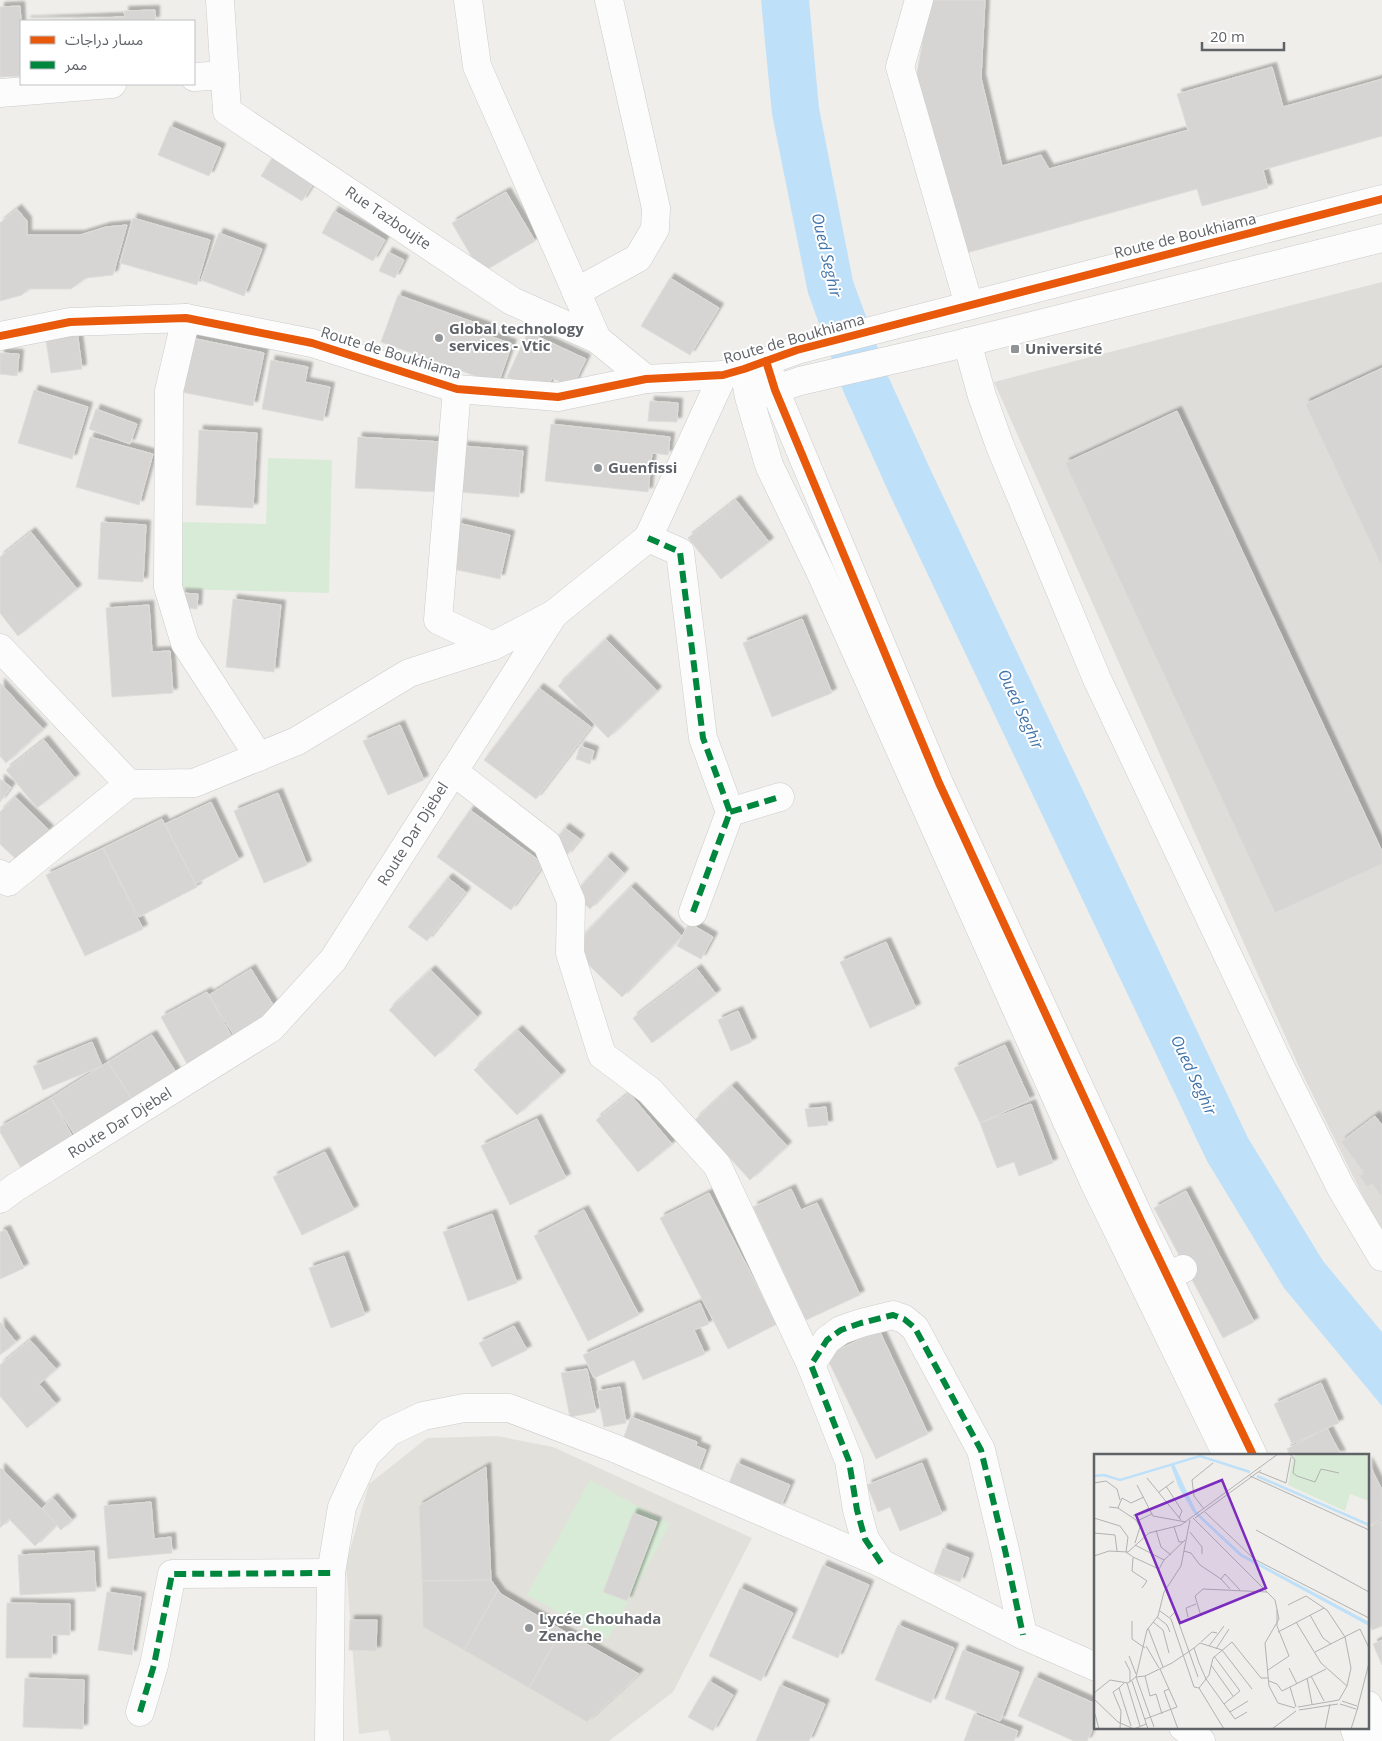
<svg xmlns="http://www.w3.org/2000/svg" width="1382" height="1741" viewBox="0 0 1382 1741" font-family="'Open Sans','Noto Sans Arabic',sans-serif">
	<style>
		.industrial { fill: #dfddda }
		.education { fill: #e2e0da }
		.green { fill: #d8ebd6 }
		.water { fill: #bfe0f9 }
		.building { fill: #d6d5d3; stroke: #deddd9; filter: url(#shadow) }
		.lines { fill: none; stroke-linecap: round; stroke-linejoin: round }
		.street-casing { stroke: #cbcccc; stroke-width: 29 }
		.secondary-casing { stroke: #cacacb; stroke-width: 29 }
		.street { stroke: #fdfcfc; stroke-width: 28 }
		.secondary { stroke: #fdfcfc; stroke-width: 28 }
		.quiet { stroke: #00873e; stroke-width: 6; stroke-dasharray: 12 6; stroke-linecap: butt }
		.cycleway-casing { stroke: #fff; stroke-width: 11 }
		.cycleway { stroke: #e8590c; stroke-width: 8 }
		.poi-dot { fill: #919496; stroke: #fff; stroke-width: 2 }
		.labels { text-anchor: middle; stroke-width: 4; stroke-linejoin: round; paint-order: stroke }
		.street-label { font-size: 15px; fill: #5f6368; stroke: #fff }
		.poi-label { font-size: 15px; font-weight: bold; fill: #5f6368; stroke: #fff; text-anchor: start }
		.water-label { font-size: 16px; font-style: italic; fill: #4174aa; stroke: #fff }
		.inset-river { fill: none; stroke: #bfe0f9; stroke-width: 2.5 }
		.inset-road { fill: none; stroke: #b1b2b2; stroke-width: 1 }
		.view { fill: #7b2cbf; fill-opacity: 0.15; stroke: #7b2cbf; stroke-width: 2.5 }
		.inset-edge { fill: none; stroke: #5f6368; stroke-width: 2.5 }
	</style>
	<defs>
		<filter id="shadow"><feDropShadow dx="4.5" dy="-4.5" stdDeviation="1" flood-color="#0004"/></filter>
	</defs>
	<rect width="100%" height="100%" fill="#efeeea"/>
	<polygon class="industrial" points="1382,282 1382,1235 1299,1067 994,382"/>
	<polygon class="education" points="497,1436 553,1447 752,1538 673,1692 609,1741 391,1741 388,1730 359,1734 346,1564 369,1484 427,1438"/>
	<g class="green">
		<polygon points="268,458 332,460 329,593 178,589 180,522 266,524"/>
		<polygon points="590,1480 670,1524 608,1639 527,1595"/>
	</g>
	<polygon class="water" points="761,0 809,0 819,108 853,281 888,376 932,473 1248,1138 1323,1261 1382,1332 1382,1406 1284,1288 1207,1161 889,493 844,393 808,293 772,114"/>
	<g class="building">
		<polygon points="930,0 985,0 981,78 1002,166 1041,155 1049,169 1188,130 1177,94 1272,67 1283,107 1382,79 1382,136 1263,170 1268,188 1202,206 1197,189 963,254 915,84"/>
		<polygon points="20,6 21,21 21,76 0,77 0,7"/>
		<polygon points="155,10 155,21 26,21 125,17 124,11"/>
		<polygon points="170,126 221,148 209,176 158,155"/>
		<polygon points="274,155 315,181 302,201 261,176"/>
		<polygon points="506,192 535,241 481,273 452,223"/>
		<polygon points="17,209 27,221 27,235 80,235 106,227 127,225 113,275 86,278 71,289 29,289 22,295 0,301 0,223"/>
		<polygon points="334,211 385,240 373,261 322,233"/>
		<polygon points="133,218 210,240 197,285 120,263"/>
		<polygon points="219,233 262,249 244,296 201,280"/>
		<polygon points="388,252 404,260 395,278 379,271"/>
		<polygon points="670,278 719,308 690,355 641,326"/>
		<polygon points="398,295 487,327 484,334 512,344 498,384 381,342"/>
		<polygon points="77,330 82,369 51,373 45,334"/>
		<polygon points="528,332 586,359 572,388 552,378 544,395 507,377"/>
		<polygon points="187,337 264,353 253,406 176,391"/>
		<polygon points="0,353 19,354 17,376 0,374"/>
		<polygon points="271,360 308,367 305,382 330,387 323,421 262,409"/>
		<polygon points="1382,368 1382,567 1305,404"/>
		<polygon points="34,390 88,407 72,459 18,443"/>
		<polygon points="650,401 678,403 677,422 648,421"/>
		<polygon points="96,409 137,424 130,444 89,429"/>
		<polygon points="1177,411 1382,851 1382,864 1275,913 1065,463"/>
		<polygon points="551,424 670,437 668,455 652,453 648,492 545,481"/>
		<polygon points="199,430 257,433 253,508 196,505"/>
		<polygon points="90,437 153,454 139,505 76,487"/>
		<polygon points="358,437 443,442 441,492 355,488"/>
		<polygon points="463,446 523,451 519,497 459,492"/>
		<polygon points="736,500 769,542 721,579 688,538"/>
		<polygon points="101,522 146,525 143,582 98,579"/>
		<polygon points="458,523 510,535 500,579 448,568"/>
		<polygon points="31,532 77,589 18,636 0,613 0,557"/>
		<polygon points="181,593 198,594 197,609 180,608"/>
		<polygon points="233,599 281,605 274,672 226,667"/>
		<polygon points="149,605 152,652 170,651 173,693 112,697 106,608"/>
		<polygon points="802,619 832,693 772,717 743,643"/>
		<polygon points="606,639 657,691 608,738 558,686"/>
		<polygon points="0,683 43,729 6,763 0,756"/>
		<polygon points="539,688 591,727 536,799 484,760"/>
		<polygon points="400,725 424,780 388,795 363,741"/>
		<polygon points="44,740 75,778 37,808 6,770"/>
		<polygon points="580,746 594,751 590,764 576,759"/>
		<polygon points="0,779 11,787 0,802"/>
		<polygon points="278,793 307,865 264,883 234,811"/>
		<polygon points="15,797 49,830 18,861 0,844 0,812"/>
		<polygon points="211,802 239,860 195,884 165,824"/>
		<polygon points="470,810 544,864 511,910 437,857"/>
		<polygon points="162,819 197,887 139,917 103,848"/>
		<polygon points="565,828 580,839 566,856 552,844"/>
		<polygon points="103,848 143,929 85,956 46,875"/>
		<polygon points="607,857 624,873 590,909 574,894"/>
		<polygon points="448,878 466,892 427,941 408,927"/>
		<polygon points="631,887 682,936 622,997 571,948"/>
		<polygon points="689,923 713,937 701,959 677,946"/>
		<polygon points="886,942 916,1008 870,1028 840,962"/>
		<polygon points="251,969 280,1016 238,1042 209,995"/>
		<polygon points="697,969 716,994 652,1043 633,1018"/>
		<polygon points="431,970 477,1017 435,1057 389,1010"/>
		<polygon points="207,992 237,1046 191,1071 161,1017"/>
		<polygon points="738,1011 752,1042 731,1051 718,1020"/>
		<polygon points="518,1030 561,1075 517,1115 474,1070"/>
		<polygon points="152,1035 179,1077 135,1104 108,1062"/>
		<polygon points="92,1042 102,1066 43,1090 33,1066"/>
		<polygon points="1005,1045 1030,1100 980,1123 954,1068"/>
		<polygon points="108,1062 135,1104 78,1140 51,1098"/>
		<polygon points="732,1086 787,1146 750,1180 695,1120"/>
		<polygon points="629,1093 672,1144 638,1172 596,1120"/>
		<polygon points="51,1098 75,1141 22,1170 0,1132 0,1127"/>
		<polygon points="1031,1104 1053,1163 1019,1176 1014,1162 997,1168 980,1123"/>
		<polygon points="826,1107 828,1125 808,1127 805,1109"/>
		<polygon points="1375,1116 1382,1125 1382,1197 1372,1184 1367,1187 1359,1176 1364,1173 1341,1142"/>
		<polygon points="537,1119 566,1178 510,1205 481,1146"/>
		<polygon points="325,1152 354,1210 302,1235 273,1177"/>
		<polygon points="791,1189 801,1210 817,1203 860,1295 806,1320 753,1207"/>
		<polygon points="1186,1191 1254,1322 1223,1338 1154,1208"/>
		<polygon points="709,1193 777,1324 728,1349 660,1218"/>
		<polygon points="584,1210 639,1315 588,1341 534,1236"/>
		<polygon points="492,1214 517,1283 468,1301 443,1232"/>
		<polygon points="6,1230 24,1268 0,1279 0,1232"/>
		<polygon points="344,1256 365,1315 331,1328 309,1268"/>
		<polygon points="700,1303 709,1324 694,1330 705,1354 643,1380 634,1360 594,1378 583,1355"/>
		<polygon points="0,1322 16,1342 0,1355"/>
		<polygon points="514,1326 527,1350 492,1367 479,1343"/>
		<polygon points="879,1330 928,1434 876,1459 826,1356"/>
		<polygon points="30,1340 56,1369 39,1384 56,1404 27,1428 0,1396 0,1365"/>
		<polygon points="587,1369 596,1412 570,1417 561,1373"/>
		<polygon points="1321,1383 1339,1423 1292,1444 1274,1404"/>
		<polygon points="620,1387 626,1423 604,1427 597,1391"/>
		<polygon points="631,1417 697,1442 696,1446 706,1450 697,1474 621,1445"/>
		<polygon points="1327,1428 1341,1455 1290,1455 1287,1449"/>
		<polygon points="1368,1462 1382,1490 1382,1519 1368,1526"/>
		<polygon points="737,1463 790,1485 780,1508 728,1486"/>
		<polygon points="922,1463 942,1514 900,1531 890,1507 878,1512 867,1485"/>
		<polygon points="486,1467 491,1580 422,1581 419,1506"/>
		<polygon points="1,1468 57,1524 35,1546 9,1519 0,1528 0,1469"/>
		<polygon points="53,1498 72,1520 61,1530 42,1508"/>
		<polygon points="151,1502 154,1539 171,1537 172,1553 108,1559 104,1506"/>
		<polygon points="633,1513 657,1522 627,1601 603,1592"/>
		<polygon points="1382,1521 1382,1626 1372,1630 1368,1621 1368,1527"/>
		<polygon points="943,1548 969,1558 960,1582 934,1573"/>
		<polygon points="94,1551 96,1591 20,1595 18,1555"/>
		<polygon points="823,1565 869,1585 838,1658 792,1638"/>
		<polygon points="491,1580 498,1590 464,1650 423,1627 422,1581"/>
		<polygon points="740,1588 793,1613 761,1681 709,1656"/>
		<polygon points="498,1590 501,1594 562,1630 529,1688 464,1650"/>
		<polygon points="107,1592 141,1597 132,1655 98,1650"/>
		<polygon points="7,1603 70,1604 70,1635 52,1635 52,1658 6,1658"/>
		<polygon points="350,1620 377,1620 376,1651 349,1650"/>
		<polygon points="898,1625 954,1648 931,1703 875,1680"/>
		<polygon points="562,1630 639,1674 587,1722 529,1688"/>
		<polygon points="1382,1640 1382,1665 1373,1644"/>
		<polygon points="963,1650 1019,1672 1000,1721 945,1699"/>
		<polygon points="1035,1677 1096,1704 1096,1722 1087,1741 1074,1741 1018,1716"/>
		<polygon points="25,1678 84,1680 83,1729 23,1727"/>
		<polygon points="709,1681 733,1695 713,1731 688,1717"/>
		<polygon points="780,1685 825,1704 809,1741 756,1741"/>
		<polygon points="974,1714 1018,1731 1014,1741 964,1741"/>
	</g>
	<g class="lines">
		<g class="street-casing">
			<g id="street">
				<polyline points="220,0 227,111 512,301 597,339 646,379"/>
				<polyline points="468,0 477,66 597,339"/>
				<polyline points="919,0 900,67 969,305"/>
				<polyline points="194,77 225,75"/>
				<polyline points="0,93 112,84"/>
				<polyline points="576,292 638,258 655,229 656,208 609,0"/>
				<polyline points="186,318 169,391 168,587 185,643 259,757"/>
				<polyline points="967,342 982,396 1000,446 1097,679 1281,1068 1341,1188 1382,1257"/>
				<polyline points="457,389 438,620 493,646"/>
				<polyline points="648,538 680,552 703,738 730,812 693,912"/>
				<polyline points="0,648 129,784 194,783 297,741 409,673 493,646 554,614"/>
				<polyline points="453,771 547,844 571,901 570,953 602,1055 650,1091 717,1165 811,1365"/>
				<polyline points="730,812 780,797"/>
				<polyline points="0,874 8,882 129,784"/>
				<polyline points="1167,1275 1183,1269"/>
				<polyline points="881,1563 865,1539 857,1510 849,1461 811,1365 827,1340 841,1330 861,1323 893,1315 904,1319 915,1328 981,1450 1005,1550 1023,1635"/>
				<polyline points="140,1712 154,1665 172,1574 331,1573"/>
				<polyline points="1183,1727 1201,1741"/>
				<polyline points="329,1741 331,1573 342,1507 366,1455 389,1432 423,1416 464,1408 509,1408 614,1448 881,1563 1023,1635 1096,1667"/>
			</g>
		</g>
		<g class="secondary-casing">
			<g id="secondary">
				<polyline points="0,336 70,322 186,318 312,343 457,389 558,397 646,379 723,375 744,369 797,350 1382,199"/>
				<polyline points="766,361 775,390 939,783 1141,1221 1253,1455"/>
				<polyline points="744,369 749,397 769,465 819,569 1094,1182 1227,1455"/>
				<polyline points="758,395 800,381 948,347 1382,238"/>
				<polyline points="0,1199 16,1187 271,1028 333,960 554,614 648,538 723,375"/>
				<polyline points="1368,1705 1382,1741"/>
				<polyline points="1354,1727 1359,1741"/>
			</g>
		</g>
		<use href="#street" class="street"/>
		<use href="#secondary" class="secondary"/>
		<g class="quiet">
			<polyline points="648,538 680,552 703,738 730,812 693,912"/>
			<polyline points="730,812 780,797"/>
			<polyline points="881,1563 865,1539 857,1510 849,1461 811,1365 827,1340 841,1330 861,1323 893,1315 904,1319 915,1328 981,1450 1005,1550 1023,1635"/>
			<polyline points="140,1712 154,1665 172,1574 331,1573"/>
		</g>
		<g class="cycleway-casing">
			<g id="cycleway">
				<polyline points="0,336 70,322 186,318 312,343 457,389 558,397 646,379 723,375 744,369 797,350 1382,199"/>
				<polyline points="766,361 775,390 939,783 1141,1221 1253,1455"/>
			</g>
		</g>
		<use href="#cycleway" class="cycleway"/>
	</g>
	<g class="poi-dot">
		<circle cx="439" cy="338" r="5"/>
		<rect x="1010" y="344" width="10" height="10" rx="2.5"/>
		<circle cx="598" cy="468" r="5"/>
		<circle cx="529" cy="1628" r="5"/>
	</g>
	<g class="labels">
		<g class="street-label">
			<text transform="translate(388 218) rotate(34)" y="5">Rue Tazboujte</text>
			<text transform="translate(1185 236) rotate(-14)" y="5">Route de Boukhiama</text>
			<text transform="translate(794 339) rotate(-16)" y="5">Route de Boukhiama</text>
			<text transform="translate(391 353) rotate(17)" y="5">Route de Boukhiama</text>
			<text transform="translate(413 834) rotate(-58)" y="5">Route Dar Djebel</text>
			<text transform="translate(120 1123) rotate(-32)" y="5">Route Dar Djebel</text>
		</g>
		<g class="poi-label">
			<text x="449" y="334">Global technology<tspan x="449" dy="17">services - Vtic</tspan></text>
			<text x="1025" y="354">Université</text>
			<text x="608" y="473">Guenfissi</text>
			<text x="539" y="1624">Lycée Chouhada<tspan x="539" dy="17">Zenache</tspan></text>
		</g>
		<g class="water-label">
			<text transform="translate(827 255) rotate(77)" y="6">Oued Seghir</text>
			<text transform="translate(1021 709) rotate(65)" y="6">Oued Seghir</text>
			<text transform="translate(1194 1075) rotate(65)" y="6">Oued Seghir</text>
		</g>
	</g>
	<g transform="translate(1094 1454)">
		<rect width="275" height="275" fill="#efeeea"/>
		<path d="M 203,0 L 275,0 L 275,47 L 256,40 L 251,57 L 194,31 L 199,3 Z" fill="#d8ebd6"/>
		<path d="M 80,10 L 102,57 L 148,100 L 275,168 L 275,172 L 146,102 L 100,59 L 85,34 L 77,12 Z" fill="#bfe0f9"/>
		<path class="inset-river" d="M 0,22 L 10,21 L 26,26 L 106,2 L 156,18M 163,22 L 275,71"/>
		<path class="inset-road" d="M 196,0 L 201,6 L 199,19 L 203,22 L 221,28 L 227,15 L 245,19M 165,18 L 192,29 L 197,3M 156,22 L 275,76M 53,24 L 87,66M 0,29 L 12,27 L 23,35 L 26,46M 43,31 L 59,62 L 92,68M 72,32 L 88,57 L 85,64M 65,38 L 80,27M 15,53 L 24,54 L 42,66 L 46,73 L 41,89M 24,54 L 28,44 L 37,49 L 50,43M 110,55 L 100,42 L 98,26 L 119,9M 111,58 L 160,105 L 275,164M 39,62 L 55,54M 0,64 L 26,72 L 34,83 L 32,98 L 39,103 L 65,115 L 70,106M 99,64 L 181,146 L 185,165 L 171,189 L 175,232 L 184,249 L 201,254M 101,64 L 167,16M 43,67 L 58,60M 80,73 L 85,88 L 89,88M 62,76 L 67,93 L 77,101M 162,76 L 275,138M 96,78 L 108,93 L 108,100M 0,79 L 21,81 L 23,97M 41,91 L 70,106 L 91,86M 90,97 L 97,99 L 106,111 L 127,125M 0,102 L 15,97 L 34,98 L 55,79 L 87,71 L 184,0M 39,104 L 38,117 L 53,127 L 48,134M 136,135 L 127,125 L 131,120 L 146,136M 194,151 L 212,142 L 233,156 L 251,183 L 257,214 L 253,232 L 245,246M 66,157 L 77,165 L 100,233 L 105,234 L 130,275M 216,161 L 229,184 L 237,190M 107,162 L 101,142 L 109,135 L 173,138M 63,163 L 73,171 L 76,178M 76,163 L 81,158 L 104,223M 94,163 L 92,154 L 102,150M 38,167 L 38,185 L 51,194M 59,168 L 69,176 L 75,199M 202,168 L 227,209 L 253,232M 54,174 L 69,213M 184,178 L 230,154M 107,188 L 118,178 L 123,179M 52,192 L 65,214M 115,192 L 130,172M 122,195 L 135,175M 221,198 L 266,175 L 275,194M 35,202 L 42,220M 120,202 L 146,237 L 130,250 L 112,225 L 105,209 L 100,194 L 106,189 L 128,196 L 158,235M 31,207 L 36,217 L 36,228M 117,211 L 139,242M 195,214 L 203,230M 174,216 L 195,202 L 183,172 L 183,156M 51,222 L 56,242 L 62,240 L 68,260M 217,222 L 230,247M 213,224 L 218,250M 38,227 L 54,275M 175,227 L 183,230 L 188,237 L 232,215M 30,229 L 25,234 L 37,272M 33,229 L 46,272M 196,233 L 202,253M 25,234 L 19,238 L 27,257 L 26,275M 105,234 L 115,221 L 119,204 L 138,188 L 167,224 L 174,224M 75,235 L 70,237 L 84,275M 0,239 L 16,226 L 34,229 L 42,223 L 53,176 L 64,162 L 70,138 L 87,112 L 96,66M 0,245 L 24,268 L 40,275 L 52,270M 248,247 L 263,252M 130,250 L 141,265 L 153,258M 246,250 L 262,255M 204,253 L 245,246M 264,253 L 263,256 L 275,209M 205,256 L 244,250M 136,258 L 154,247M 1,260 L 5,275M 51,265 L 83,253 L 66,215M 60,273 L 42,223 L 51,222 L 78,209 L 100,194M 178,275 L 202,257M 231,275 L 236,250M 257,275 L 263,256"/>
		<path class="view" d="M 128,26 L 172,134 L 86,169 L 42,61 Z"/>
		<rect width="275" height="275" class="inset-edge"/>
	</g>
	<rect x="20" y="20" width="175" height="65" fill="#ffffff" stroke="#bfc1c3"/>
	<rect x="30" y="36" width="25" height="8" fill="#e8590c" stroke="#bfc1c3"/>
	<text x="65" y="45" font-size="15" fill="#5f6368">مسار دراجات</text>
	<rect x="30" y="61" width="25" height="8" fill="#00873e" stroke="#bfc1c3"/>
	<text x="65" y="70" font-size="15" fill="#5f6368">ممر</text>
	<path d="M1202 42v8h82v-8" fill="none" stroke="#5f6368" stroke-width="2.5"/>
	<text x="1210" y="42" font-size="15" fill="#5f6368" stroke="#ffffff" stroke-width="4" paint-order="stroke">20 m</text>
</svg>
